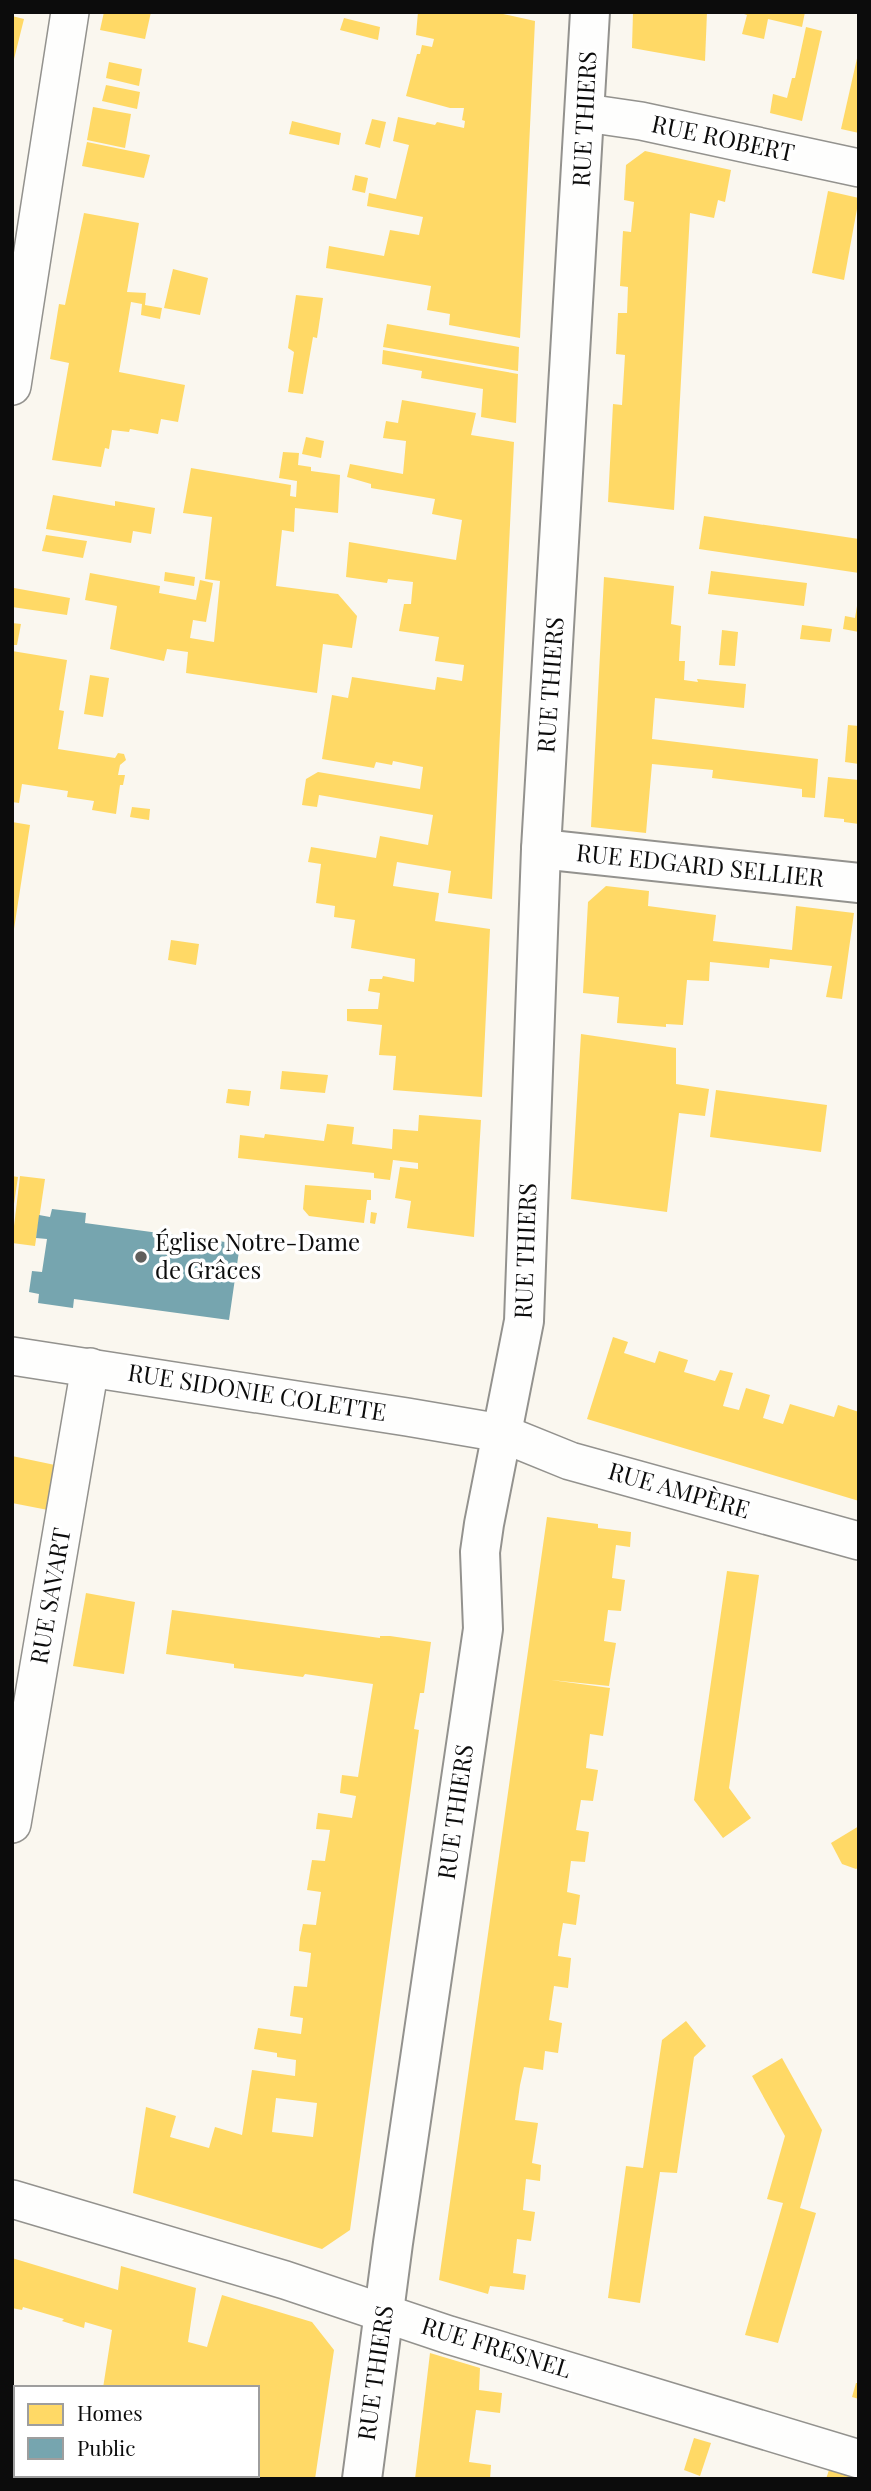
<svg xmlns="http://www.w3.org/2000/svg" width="871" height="2491" viewBox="0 0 871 2491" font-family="'Playfair Display',serif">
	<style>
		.homes { fill: #ffd966; fill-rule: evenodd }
		.public { fill: #76a5af }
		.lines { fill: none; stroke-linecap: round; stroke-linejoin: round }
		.minor-casing { stroke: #93928e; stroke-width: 40 }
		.tertiary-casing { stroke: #93928e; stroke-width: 42 }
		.minor { stroke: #fefefd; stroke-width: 37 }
		.tertiary { stroke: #fefefd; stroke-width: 38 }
		.poi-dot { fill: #5f5e5b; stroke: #fff; stroke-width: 2.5 }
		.labels { text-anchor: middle; stroke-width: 7; stroke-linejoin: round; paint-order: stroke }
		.street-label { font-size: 24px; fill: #0c0c0c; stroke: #fff }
		.poi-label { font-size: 24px; fill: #0c0c0c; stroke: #fff; text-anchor: start }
	</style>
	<rect width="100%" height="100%" fill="#faf7ef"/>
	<g class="homes">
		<polygon points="104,12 151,12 145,39 100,30"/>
		<polygon points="418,12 494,12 535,21 520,338 449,325 450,314 427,310 431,286 326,268 329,246 384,256 390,230 419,235 423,217 367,206 369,193 396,199 409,145 393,141 398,117 435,125 437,122 464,128 465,121 462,120 464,108 450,108 406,96 417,54 420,54 422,45 432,47 434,39 416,35"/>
		<polygon points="633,12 707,12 705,61 632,48"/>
		<polygon points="738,12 805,12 802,27 768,19 764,39 742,34 747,15"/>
		<polygon points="12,16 24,19 13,63 12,63"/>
		<polygon points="344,18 380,27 378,40 340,30"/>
		<polygon points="806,27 822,31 802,121 770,113 773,94 787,98 792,78 795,78"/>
		<polygon points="858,54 859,54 859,133 841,129"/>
		<polygon points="109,62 142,69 139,86 106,78"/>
		<polygon points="106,85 140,92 137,109 102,101"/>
		<polygon points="93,107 131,114 125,148 87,140"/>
		<polygon points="372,119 386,122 380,148 365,144"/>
		<polygon points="292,121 341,133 339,145 289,134"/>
		<polygon points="87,142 150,155 144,178 82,166"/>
		<polygon points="645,151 731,170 725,202 718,200 714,218 690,213 674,510 608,502 613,404 622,405 625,355 616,354 618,313 627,313 628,287 620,286 623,231 631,232 634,202 624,200 626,165"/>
		<polygon points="355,175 368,178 365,193 352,190"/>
		<polygon points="828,191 859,198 844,280 812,273"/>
		<polygon points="84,213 139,223 127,292 146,293 145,305 162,308 160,319 141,315 142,304 131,302 119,372 185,385 178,422 161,419 158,434 130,429 129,432 112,430 109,449 105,448 101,467 52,460 69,363 50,359 59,304 65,305"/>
		<polygon points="173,269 208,278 200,315 164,308"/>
		<polygon points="296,295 323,298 317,338 313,337 303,394 288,392 294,352 288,348"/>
		<polygon points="387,324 519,347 518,371 383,347"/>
		<polygon points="383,350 518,374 516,423 481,417 483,389 421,378 422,371 382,364"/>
		<polygon points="402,400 476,413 471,435 514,442 492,899 448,893 451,871 397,862 393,886 439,893 435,921 490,929 482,1097 393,1090 396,1056 379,1055 382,1025 347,1021 347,1009 378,1009 380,993 368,991 370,979 382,979 383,976 414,982 415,959 351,948 355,920 334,917 335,906 316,903 321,864 308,862 311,847 376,858 380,836 428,845 433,815 319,795 317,807 302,805 306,779 318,772 420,789 423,767 393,761 392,765 376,762 374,768 322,759 332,695 348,698 352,677 435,690 437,677 462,681 464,665 435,661 439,637 399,631 404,604 411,604 413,582 388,579 387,583 346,577 349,542 456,560 462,520 432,514 435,499 371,488 371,484 347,477 350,464 403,474 406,441 383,438 386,421 398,423"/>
		<polygon points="306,437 324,441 321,458 302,454"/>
		<polygon points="283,452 299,453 298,465 311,467 311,471 340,475 338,513 295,508 294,532 282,530 276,586 338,594 357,616 352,648 323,644 317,693 186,673 188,652 167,649 164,661 110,649 117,606 85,600 90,573 160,586 159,593 196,600 200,580 213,583 206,622 193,620 190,638 214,642 220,581 205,579 212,517 183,513 191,468 291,485 290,496 296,497 297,481 279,478"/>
		<polygon points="53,495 115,506 115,501 155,508 151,534 133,531 131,543 46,529"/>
		<polygon points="704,516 859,539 859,573 699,549"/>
		<polygon points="46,535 87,541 83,558 42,551"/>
		<polygon points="711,571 807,583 804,606 708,594"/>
		<polygon points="165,572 195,577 194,586 164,581"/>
		<polygon points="604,577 674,586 671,624 681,626 679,661 685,661 684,680 698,682 697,679 746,684 744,708 655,698 652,739 818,759 815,798 802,797 802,789 712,778 713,770 652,764 646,833 591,827"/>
		<polygon points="14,588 70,598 67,615 12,607"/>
		<polygon points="857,606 859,632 843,629 845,616 855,618"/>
		<polygon points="12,623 21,624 17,645 12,645"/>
		<polygon points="802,625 832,629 830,642 800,639"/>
		<polygon points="722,630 738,632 735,666 719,665"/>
		<polygon points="12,651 67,660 59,710 64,711 58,749 115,758 118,753 124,754 126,760 120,765 118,775 125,775 123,785 120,785 116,814 92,810 94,801 67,797 68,791 22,784 19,803 12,802"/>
		<polygon points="90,675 109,678 103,717 84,714"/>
		<polygon points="848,725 859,726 859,764 845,762"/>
		<polygon points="828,777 859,780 859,824 844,822 844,819 824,817"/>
		<polygon points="132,807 150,809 149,820 130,817"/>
		<polygon points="12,822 30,825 14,929 12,929"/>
		<polygon points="606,886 649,891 648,906 716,915 713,941 792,950 796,906 854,913 842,999 826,997 832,966 770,959 769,968 710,962 709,981 687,980 683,1025 666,1024 666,1027 617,1023 619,997 583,993 588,902"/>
		<polygon points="171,940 199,944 196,965 168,960"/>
		<polygon points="581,1034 676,1048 676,1084 709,1089 705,1116 679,1113 667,1212 571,1199"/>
		<polygon points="282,1071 328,1075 325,1093 280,1089"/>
		<polygon points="228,1089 251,1091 249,1106 226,1103"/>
		<polygon points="716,1090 827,1105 821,1152 710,1137"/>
		<polygon points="419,1115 481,1120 474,1237 407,1228 411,1201 395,1198 400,1167 418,1169 418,1163 393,1160 390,1180 374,1178 374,1173 238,1158 240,1135 264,1138 265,1134 324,1141 327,1124 354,1127 352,1144 392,1149 393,1129 418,1131"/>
		<polygon points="12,1176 18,1177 14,1204 12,1204"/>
		<polygon points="20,1176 45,1179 35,1246 12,1243"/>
		<polygon points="305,1185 371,1190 371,1200 367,1200 364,1223 309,1216 303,1209"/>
		<polygon points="371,1212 377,1213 375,1224 370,1223"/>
		<polygon points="613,1337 628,1342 624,1353 655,1363 659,1351 688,1360 684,1372 715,1381 720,1370 733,1373 723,1406 739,1410 746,1388 770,1395 763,1418 783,1424 790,1404 834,1417 838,1405 859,1412 859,1501 587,1419"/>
		<polygon points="12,1456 55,1465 48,1510 12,1503"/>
		<polygon points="547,1517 598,1524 598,1528 631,1532 630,1547 616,1545 614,1561 612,1578 625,1580 621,1611 608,1610 604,1641 616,1643 609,1686 551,1680 610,1688 603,1736 590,1734 586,1768 598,1770 593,1801 581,1800 576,1830 589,1832 585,1862 571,1861 567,1892 580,1895 576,1925 563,1923 560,1940 558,1956 571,1958 568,1988 554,1986 549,2020 562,2023 558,2053 545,2051 543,2070 524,2067 520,2085 515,2120 538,2123 532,2163 541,2165 540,2181 526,2179 523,2210 535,2212 531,2241 517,2239 513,2273 526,2275 524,2290 490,2286 488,2294 439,2280"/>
		<polygon points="727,1571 759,1575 729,1788 751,1818 723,1838 694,1800"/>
		<polygon points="86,1593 135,1602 124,1674 73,1666"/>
		<path d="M 172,1610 L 380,1638 L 380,1636 L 390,1636 L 431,1642 L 424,1693 L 420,1693 L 414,1729 L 419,1730 L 350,2230 L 322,2249 L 133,2193 L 146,2107 L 176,2116 L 170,2137 L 209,2148 L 215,2127 L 242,2135 L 252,2070 L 295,2076 L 296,2060 L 277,2057 L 277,2053 L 254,2049 L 258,2028 L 301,2034 L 303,2018 L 290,2016 L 294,1986 L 307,1987 L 309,1971 L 311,1953 L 299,1951 L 300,1938 L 303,1924 L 316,1925 L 321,1892 L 307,1890 L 312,1860 L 325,1861 L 330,1830 L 316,1829 L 318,1813 L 352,1818 L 356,1796 L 340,1793 L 342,1775 L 358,1777 L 373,1684 L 305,1674 L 303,1677 L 234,1668 L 234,1664 L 166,1654 ZM 276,2098 L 317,2103 L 313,2137 L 272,2132 Z"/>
		<polygon points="859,1826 859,1867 856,1869 842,1864 831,1843"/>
		<polygon points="686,2021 706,2046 694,2057 677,2173 660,2172 640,2303 608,2298 626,2166 643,2168 662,2040"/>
		<polygon points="782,2058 822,2130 800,2208 816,2213 778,2343 745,2335 783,2203 767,2199 785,2136 752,2076"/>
		<polygon points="12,2258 118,2290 121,2266 196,2288 188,2342 207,2347 222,2295 312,2322 334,2350 315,2479 139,2479 139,2475 257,2475 257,2388 103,2388 112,2330 85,2322 84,2328 62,2321 64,2319 23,2307 22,2310 12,2308"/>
		<polygon points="430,2353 480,2368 479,2390 502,2393 500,2413 476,2410 469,2462 491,2465 490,2479 415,2479"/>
		<polygon points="856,2383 859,2383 859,2399 852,2397"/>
		<polygon points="694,2438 711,2443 700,2476 684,2470"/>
		<polygon points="829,2470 859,2478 859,2479 826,2479"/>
	</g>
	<polygon class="public" points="52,1209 86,1213 85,1223 240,1244 229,1320 74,1299 73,1308 38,1303 39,1294 29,1292 32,1271 42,1272 47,1239 36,1238 39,1215 50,1217"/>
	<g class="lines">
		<g class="minor-casing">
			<g id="minor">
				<polyline points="586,113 641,121 859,168"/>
				<polyline points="12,386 70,12"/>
				<polyline points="12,1356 407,1417 501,1433 570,1461 859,1541"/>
				<polyline points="12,1824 90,1367"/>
				<polyline points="12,2199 285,2280 449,2335 859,2459"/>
			</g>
		</g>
		<g class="tertiary-casing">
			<g id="tertiary">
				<polyline points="541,849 859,883"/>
				<polyline points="362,2479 393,2243 483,1629 480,1552 484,1524 524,1321 541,849 590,12"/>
			</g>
		</g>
		<use href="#minor" class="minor"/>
		<use href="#tertiary" class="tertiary"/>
	</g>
	<circle class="poi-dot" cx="141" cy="1257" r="7"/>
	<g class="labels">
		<g class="street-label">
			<text transform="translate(585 119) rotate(-87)" y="8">RUE THIERS</text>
			<text transform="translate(723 139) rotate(12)" y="8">RUE ROBERT</text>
			<text transform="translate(551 685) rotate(-86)" y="8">RUE THIERS</text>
			<text transform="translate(700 866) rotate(6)" y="8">RUE EDGARD SELLIER</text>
			<text transform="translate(526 1251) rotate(-88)" y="8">RUE THIERS</text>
			<text transform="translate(257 1393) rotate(9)" y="8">RUE SIDONIE COLETTE</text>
			<text transform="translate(679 1491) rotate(16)" y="8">RUE AMPÈRE</text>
			<text transform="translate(51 1596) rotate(-80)" y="8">RUE SAVART</text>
			<text transform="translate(456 1812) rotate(-82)" y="8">RUE THIERS</text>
			<text transform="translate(496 2348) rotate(17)" y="8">RUE FRESNEL</text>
			<text transform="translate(376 2373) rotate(-82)" y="8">RUE THIERS</text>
		</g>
		<g class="poi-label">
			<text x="155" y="1251">Église Notre-Dame<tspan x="155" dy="28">de Grâces</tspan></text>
		</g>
	</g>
	<rect width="871" height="2491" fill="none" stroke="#0c0c0c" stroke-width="28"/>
	<rect x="14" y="2386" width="245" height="91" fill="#ffffff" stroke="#9e9e9e" stroke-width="2"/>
	<rect x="28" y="2404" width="35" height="21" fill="#ffd966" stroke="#9e9e9e" stroke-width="2"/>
	<text x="77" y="2421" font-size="21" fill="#0c0c0c">Homes</text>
	<rect x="28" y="2438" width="35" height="21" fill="#76a5af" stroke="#9e9e9e" stroke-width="2"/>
	<text x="77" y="2456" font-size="21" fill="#0c0c0c">Public</text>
</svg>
